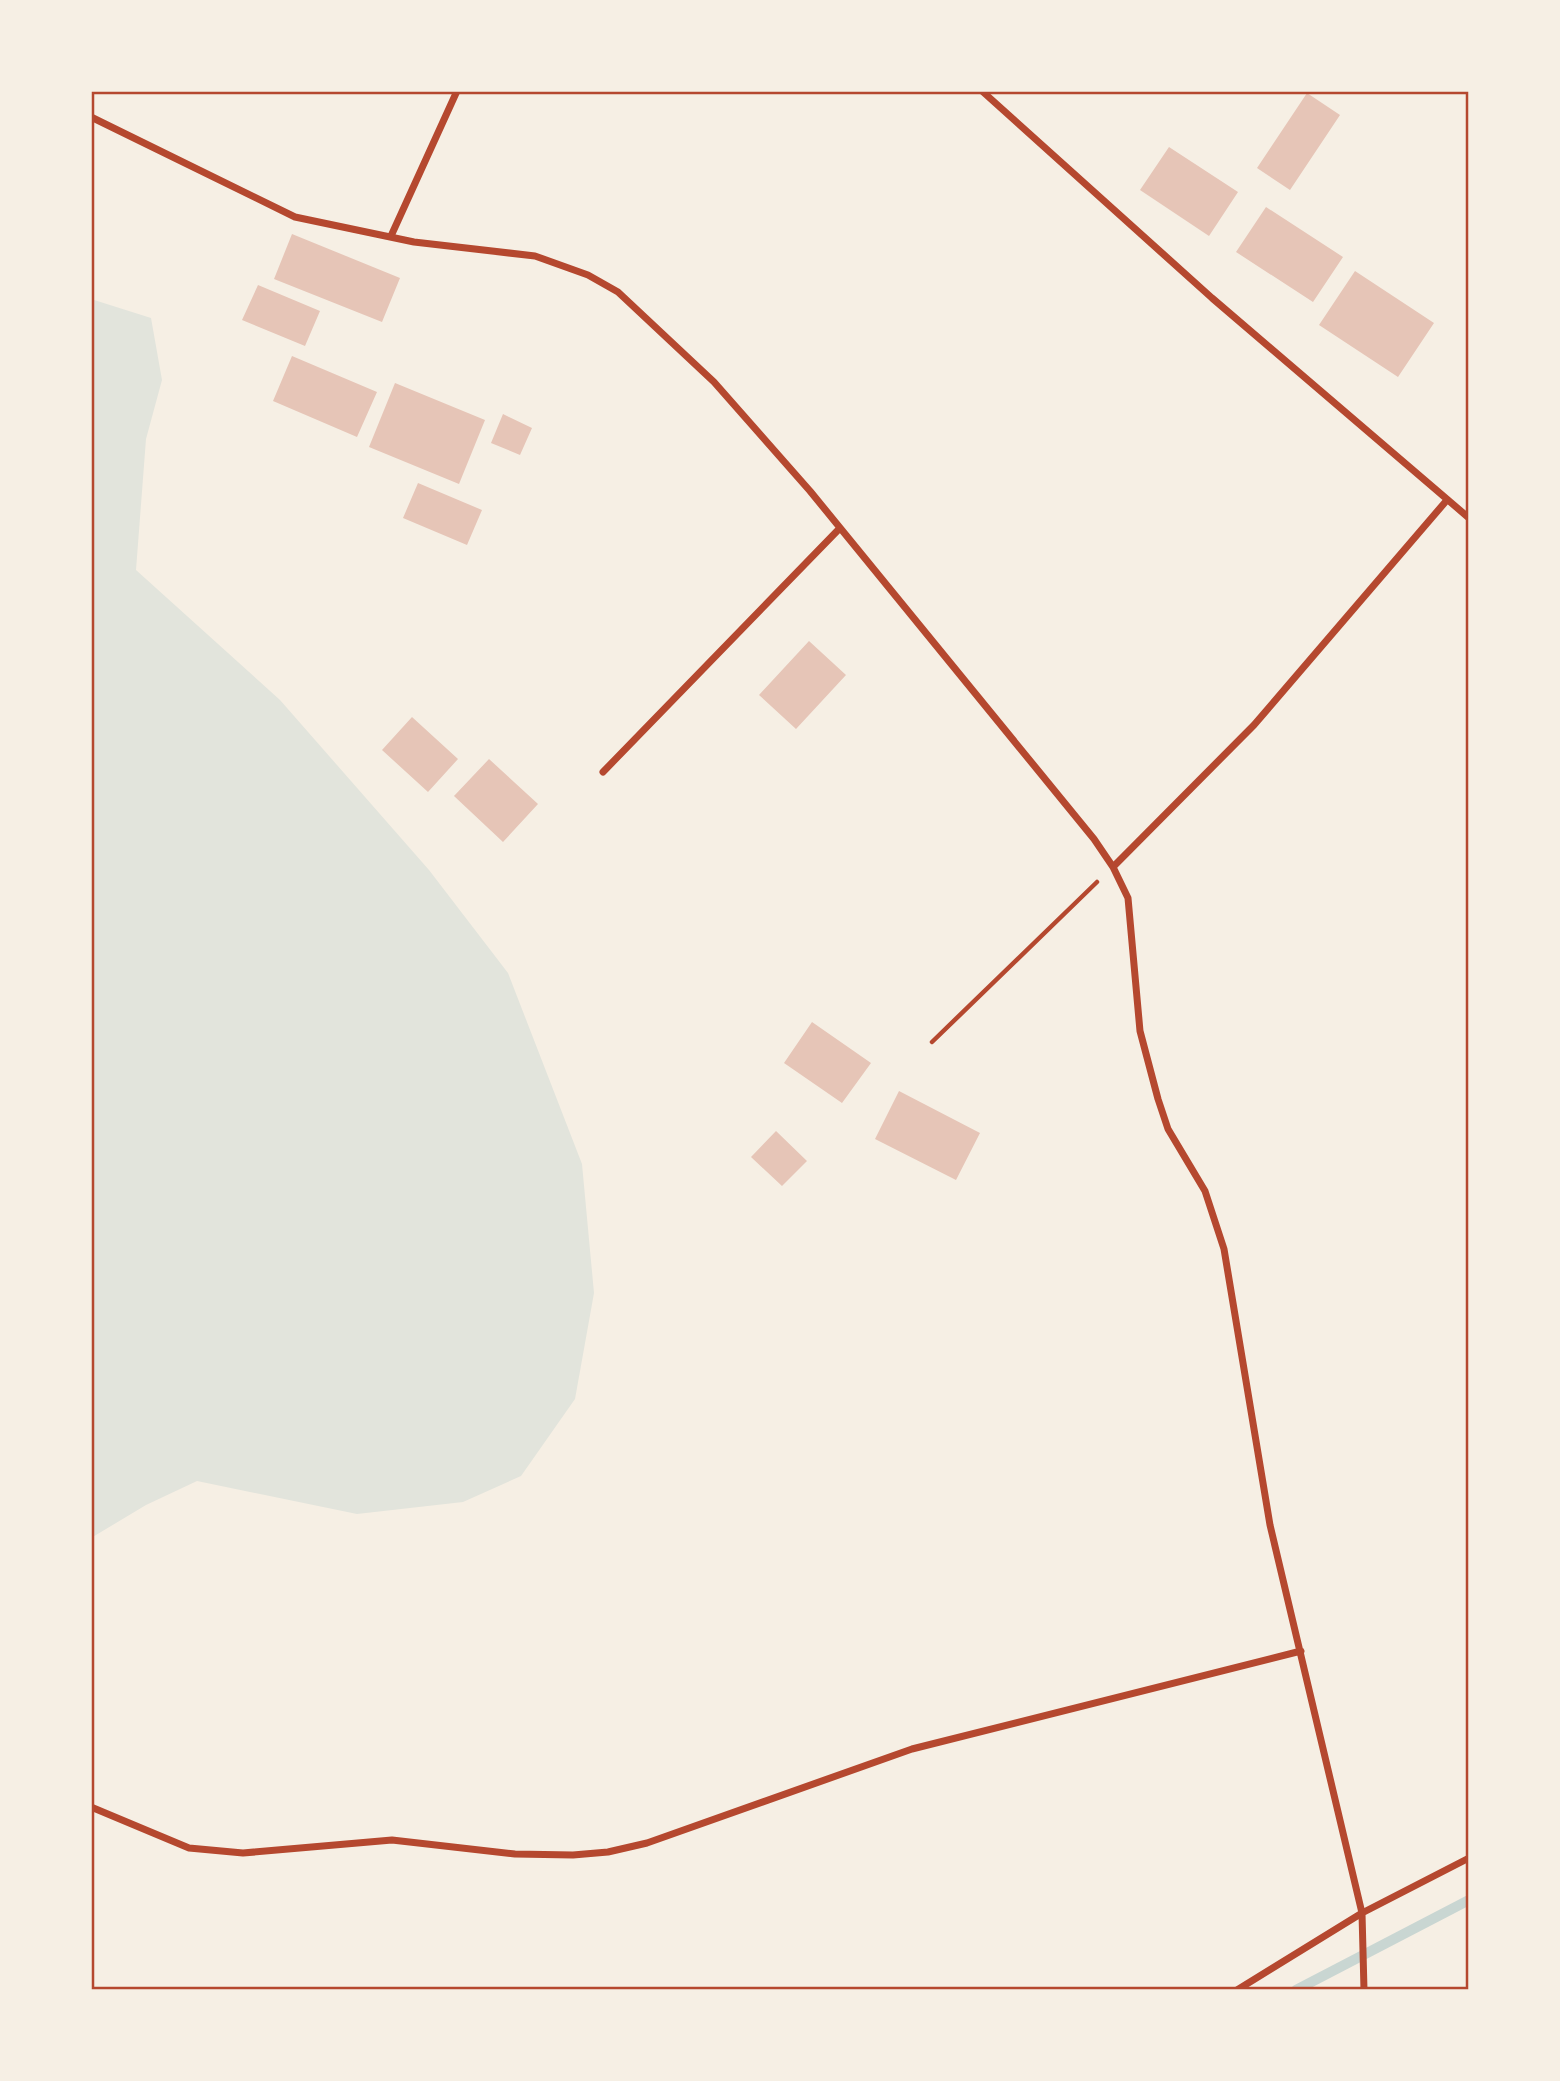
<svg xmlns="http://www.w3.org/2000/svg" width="1560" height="2081" font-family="Poppins,sans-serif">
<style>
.green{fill:#e2e4dc}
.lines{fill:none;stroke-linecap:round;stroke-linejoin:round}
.stream{stroke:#c9d6d2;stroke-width:10}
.building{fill:#e6c5b7}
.path{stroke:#b5482f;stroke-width:4.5}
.minor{stroke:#b5482f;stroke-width:7}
.neatline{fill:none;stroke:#b5482f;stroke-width:2.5}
</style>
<rect width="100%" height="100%" fill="#f6efe4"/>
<path class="green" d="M91 299 151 318 162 380 146 439 136 570 280 700 429 870 508 973 582 1164 594 1293 575 1399 521 1476 463 1502 357 1514 197 1481 146 1505 91 1538Z"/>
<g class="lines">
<path class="stream" d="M1296 1990 1469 1900"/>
</g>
<path class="building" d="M1307 93 1340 115 1290 190 1257 168Z
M1169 147 1238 192 1209 236 1140 190Z
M1266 207 1343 257 1313 302 1236 252Z
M292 234 400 278 382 322 274 279Z
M1355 271 1434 323 1398 377 1319 325Z
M258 285 320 311 305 346 242 320Z
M292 356 377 392 357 437 273 401Z
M395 383 485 420 459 484 369 447Z
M503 414 532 428 520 455 491 443Z
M418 483 482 510 467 545 403 518Z
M809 641 846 675 796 729 759 695Z
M412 717 458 759 428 792 382 750Z
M489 759 538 804 503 842 454 796Z
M812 1022 871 1063 842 1103 784 1063Z
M899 1091 980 1133 956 1180 875 1139Z
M776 1131 807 1161 782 1186 751 1157Z"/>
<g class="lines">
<path class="path" d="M932 1042 1097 882"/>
<path class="minor" d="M982 91 1212 298 1469 518
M91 117 295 217 414 242 535 256 588 275 618 292 714 382 810 491 1094 839 1113 867 1128 898 1140 1031 1158 1099 1168 1129 1205 1191 1224 1249 1270 1525 1362 1913 1364 1990
M391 236 457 91
M603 772 840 528
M1113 867 1254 725 1447 500
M91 1807 189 1848 243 1853 392 1840 515 1854 573 1855 608 1852 647 1843 912 1749 1301 1651
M1237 1990 1362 1913 1469 1858"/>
</g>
<rect width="1560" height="2081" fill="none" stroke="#f6efe4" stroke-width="186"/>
<rect x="93" y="93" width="1374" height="1895" class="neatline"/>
</svg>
